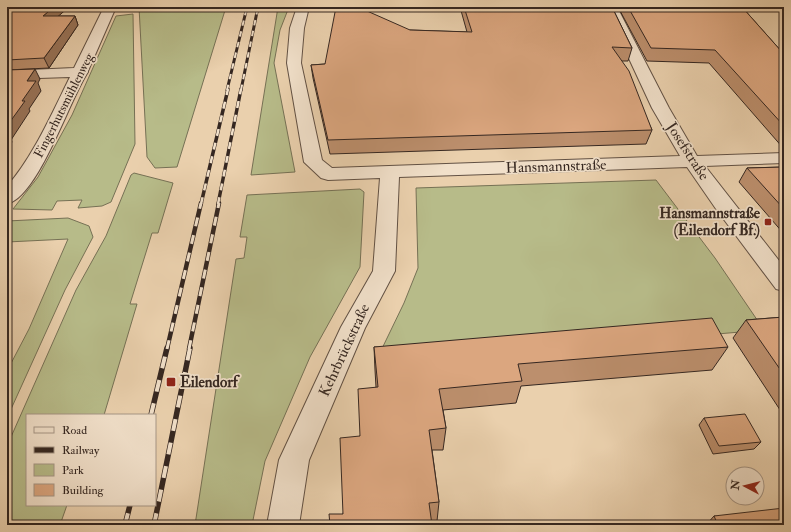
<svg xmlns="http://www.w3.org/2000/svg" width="791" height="532" font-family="'IM FELL Double Pica',serif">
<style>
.green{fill:#b7bb89;stroke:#767155}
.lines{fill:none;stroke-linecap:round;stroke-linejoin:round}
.minor-casing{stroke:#625144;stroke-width:2}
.minor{fill:#f1e0ca;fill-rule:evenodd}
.rail-far3-casing{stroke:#352721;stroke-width:3}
.rail-far2-casing{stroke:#352721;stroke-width:3.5}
.rail-far1-casing{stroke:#352721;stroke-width:4.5}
.rail-casing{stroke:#352721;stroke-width:5.5}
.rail-far3{stroke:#f1e0ca;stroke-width:2;stroke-dasharray:5.5;stroke-linecap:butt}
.rail-far2{stroke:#f1e0ca;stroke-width:2.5;stroke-dasharray:7;stroke-linecap:butt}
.rail-far1{stroke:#f1e0ca;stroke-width:3;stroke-dasharray:9;stroke-linecap:butt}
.rail{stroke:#f1e0ca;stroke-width:4;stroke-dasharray:12;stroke-linecap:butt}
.wall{fill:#bc8f6d;stroke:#352721}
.shaded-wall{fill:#997459;stroke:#352721}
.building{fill:#dba67f;stroke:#352721}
.poi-dot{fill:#8f2418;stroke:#f1e0ca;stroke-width:1.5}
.labels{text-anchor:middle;stroke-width:3.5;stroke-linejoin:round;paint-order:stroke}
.far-street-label{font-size:13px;fill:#352721;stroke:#f1e0ca}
.street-label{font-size:15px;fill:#352721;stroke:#f1e0ca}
.poi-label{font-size:15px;font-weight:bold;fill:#352721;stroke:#f1e0ca;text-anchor:end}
</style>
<rect width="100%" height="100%" fill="#ead0ad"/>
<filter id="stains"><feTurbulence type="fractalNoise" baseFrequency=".005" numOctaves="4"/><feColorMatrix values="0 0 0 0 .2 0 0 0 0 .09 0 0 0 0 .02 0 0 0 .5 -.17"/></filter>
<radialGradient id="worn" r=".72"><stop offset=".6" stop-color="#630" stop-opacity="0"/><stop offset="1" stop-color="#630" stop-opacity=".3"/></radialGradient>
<path class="green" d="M139 7H226L177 167 155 168 147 157Z
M278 7H289L280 30 274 63 295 172 251 175Z
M133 14 135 144 111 202 102 206 78 208 82 200 57 201 52 210 13 209 38 177 72 115 116 16Z
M134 173 173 183 158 233H152L130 304H137L104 415H27V505H67L60 525H7V446L76 290 106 236 131 175Z
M656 180 715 258 764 330 375 363 404 303 418 268 416 188Z
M360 189 364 192 360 267 310 357 265 461 252 525H195L236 259 244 258 247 237H240L247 195Z
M68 218 89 226 93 237 65 290 7 418V371L29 329 68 239 7 242V221Z"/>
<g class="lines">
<defs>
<path id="minor" d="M104 7H116L88 71V72C69 100 39 196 7 204V186C32 159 53 111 70 77L7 79V71L74 68Z
M297 7H309L304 28 301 63 322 160 332 168 680 156 652 108 605 7H617L669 108 697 156 784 153V163L705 166 784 267V291L776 289 716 209 687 167 399 177 395 271 365 328 309 460 299 525H267L279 460 341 327 373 271 380 178 328 180 321 178 304 162 287 63 290 28Z"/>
</defs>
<use href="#minor" class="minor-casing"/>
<use href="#minor" class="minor"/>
<defs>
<path id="rail-far3" d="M227 90 247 7
M241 90 258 7"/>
<path id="rail-far2" d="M201 204 228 89
M218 204 241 89"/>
<path id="rail-far1" d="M167 349 201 203
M189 349 219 203"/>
<path id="rail" d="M151 415 167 348
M125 525 130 505
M154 525 190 348"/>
</defs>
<use href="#rail-far3" class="rail-far3-casing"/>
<use href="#rail-far2" class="rail-far2-casing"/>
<use href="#rail-far1" class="rail-far1-casing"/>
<use href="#rail" class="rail-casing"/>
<use href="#rail-far3" class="rail-far3"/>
<use href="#rail-far2" class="rail-far2"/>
<use href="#rail-far1" class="rail-far1"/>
<use href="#rail" class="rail"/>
</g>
<path class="wall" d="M7 7H69L58 16H75L78 25 49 68 7 70Z
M460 7H612L632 48 628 61H621L652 130 646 144 330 154 313 78 311 65 325 64 410 30 467 32Z
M618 7H742L782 52H784V149L709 63 647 61Z
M784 167V234L739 182 747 168Z
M784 317V416L733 338 746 320Z
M374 347H728L712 370 521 386 516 403 443 410 446 428 443 450H432L439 502 437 521H431L343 514 360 436 376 387 375 370Z
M704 418 761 442 754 449 713 454 699 425Z
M714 516 784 525H706Z"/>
<path class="shaded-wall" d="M54 7H69L48 25 43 16Z
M75 16 78 25 49 68 44 58Z
M35 69 40 79 38 83 41 91 29 109 30 111 11 140 12 142 7 149V126L27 81Z"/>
<path class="building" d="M7 7H54L43 16H75L44 58 7 60Z
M336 7H358L410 30 472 32 464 7H612L632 48 612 47 629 71 652 130 328 140 311 65 325 64Z
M628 7H742L782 52H784V126L715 50 651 48Z
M35 69 27 81H36L22 101H25L7 126V70Z
M784 167V209L747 168Z
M784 317V375L746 320Z
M712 318 728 347 518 364 522 381 439 389 446 428 429 430 439 502 429 503 432 525H330L329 514H343L340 438 360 436 358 389 378 387 374 347Z
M745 414 761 442 719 446 704 418Z
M784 508V525H718L714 516Z"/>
<g class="poi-dot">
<rect x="764" y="218" width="8" height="8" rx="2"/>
<rect x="166" y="377" width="10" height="10" rx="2"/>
</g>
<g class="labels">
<g class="far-street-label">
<text transform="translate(63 105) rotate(-63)" y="5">Fingerhutsmühlenweg</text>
</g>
<g class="street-label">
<text transform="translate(688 151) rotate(57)" y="5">Josefstraße</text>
<text transform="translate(556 166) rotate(-2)" y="5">Hansmannstraße</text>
<text transform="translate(344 350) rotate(-65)" y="5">Kehrbrückstraße</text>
</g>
<g class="poi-label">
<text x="760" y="218">Hansmannstraße<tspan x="760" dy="17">(Eilendorf Bf.)</tspan></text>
<text x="180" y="387" text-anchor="start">Eilendorf</text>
</g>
</g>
<rect width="791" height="532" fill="none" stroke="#ead0ad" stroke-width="24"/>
<rect x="8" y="8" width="775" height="516" fill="none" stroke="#352721" stroke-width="2"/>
<rect x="12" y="12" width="767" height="508" fill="none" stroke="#352721"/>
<rect x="26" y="414" width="130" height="92" fill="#f1e0ca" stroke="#a69686"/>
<rect x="34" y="427" width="20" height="6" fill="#f1e0ca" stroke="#a69686"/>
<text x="62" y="434" font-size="12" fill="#352721">Road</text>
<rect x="34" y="447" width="20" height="6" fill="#352721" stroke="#a69686"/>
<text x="62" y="454" font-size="12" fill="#352721">Railway</text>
<rect x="34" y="464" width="20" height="12" fill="#b7bb89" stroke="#a69686"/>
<text x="62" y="474" font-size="12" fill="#352721">Park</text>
<rect x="34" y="484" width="20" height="12" fill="#dba67f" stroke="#a69686"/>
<text x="62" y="494" font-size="12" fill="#352721">Building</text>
<g transform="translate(745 486) rotate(277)"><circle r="19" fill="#f1e0ca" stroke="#a69686"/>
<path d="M0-3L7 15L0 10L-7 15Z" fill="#8f2418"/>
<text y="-6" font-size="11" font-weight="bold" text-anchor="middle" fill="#352721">N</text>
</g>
<rect width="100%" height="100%" filter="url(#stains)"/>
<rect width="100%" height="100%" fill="url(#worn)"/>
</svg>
